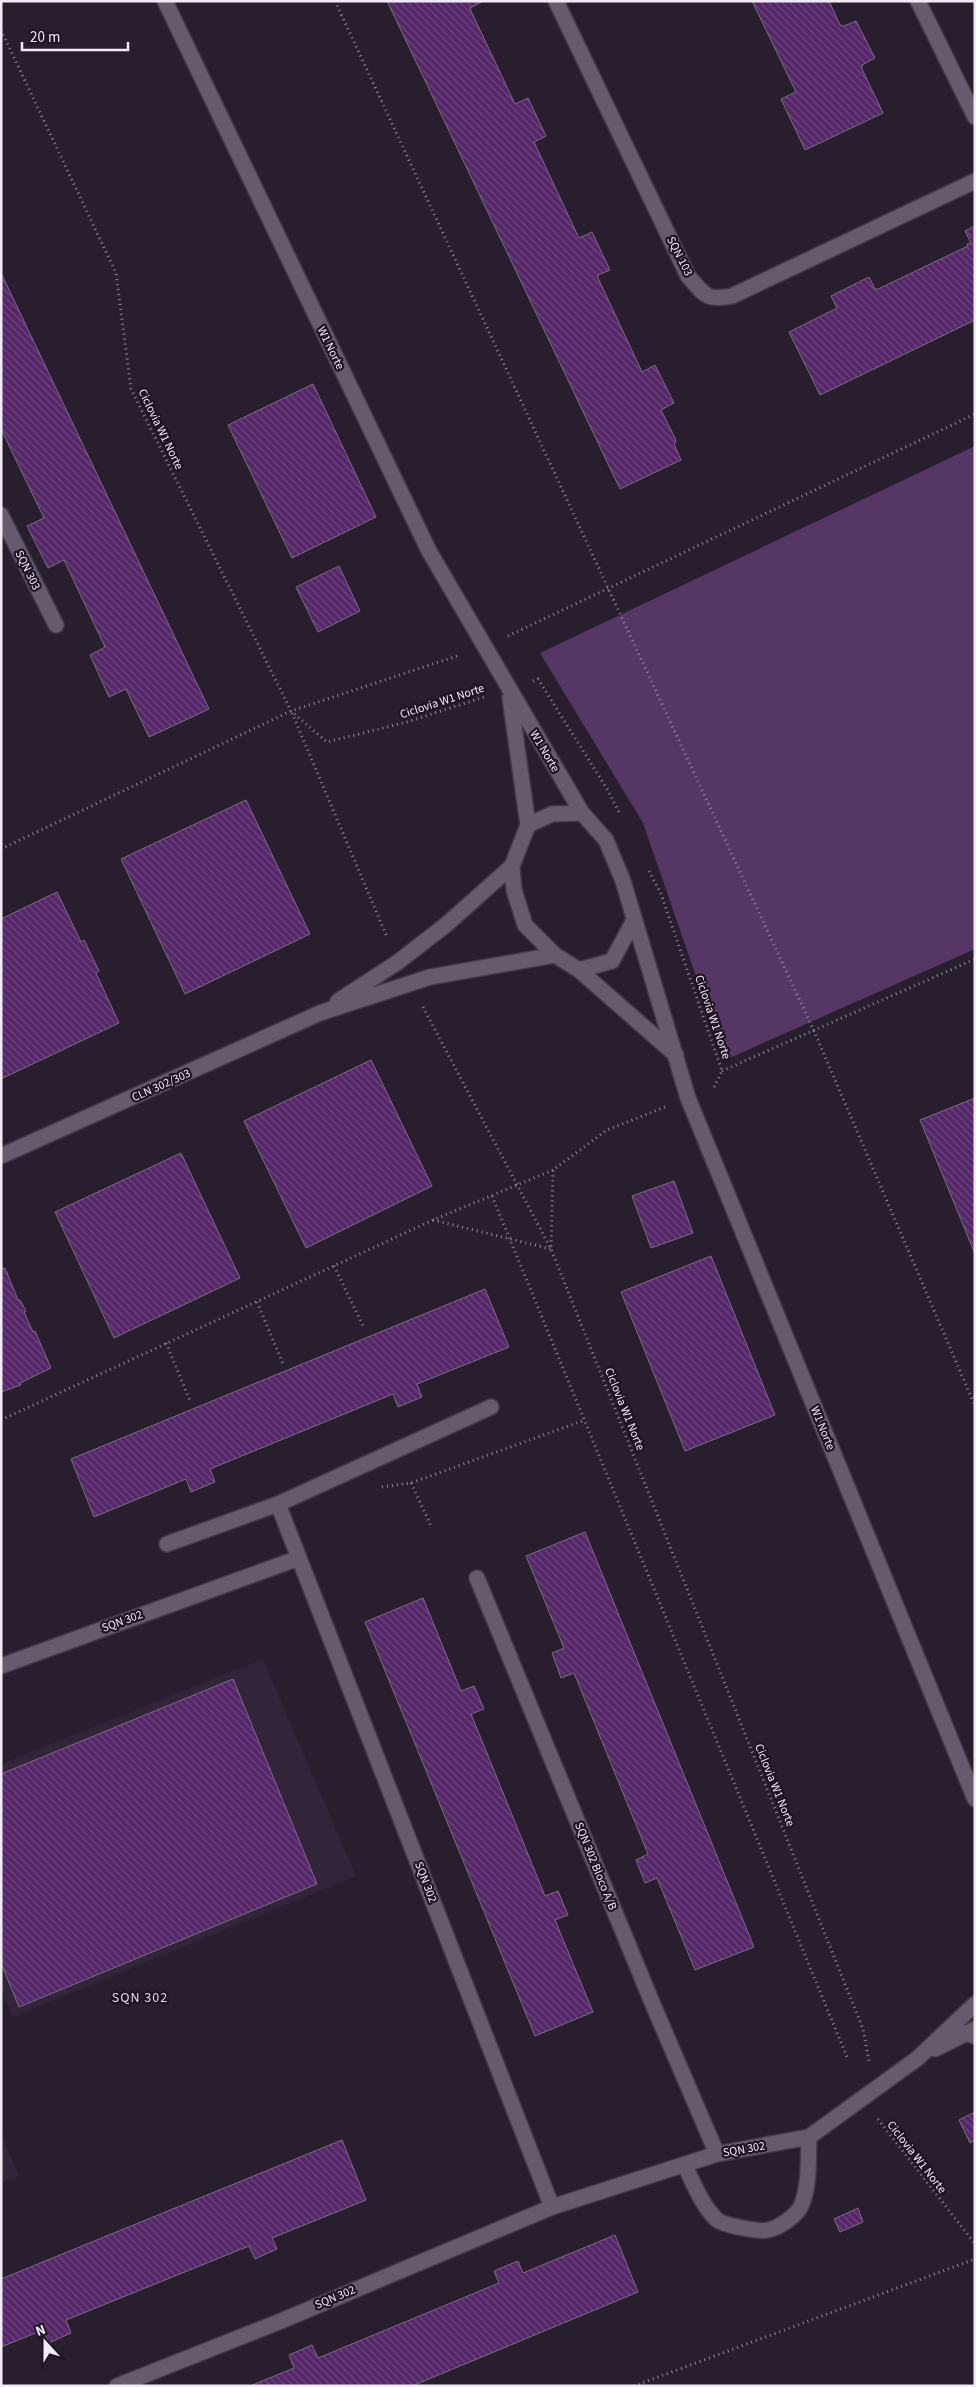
<svg xmlns="http://www.w3.org/2000/svg" width="976" height="2387" font-family="'Source Sans 3',sans-serif">
<style>
.built{fill:#322439}
.grass{fill:#553665}
.building{fill:url(#building-back-hatch);stroke:#796d80}
.lines{fill:none;stroke-linecap:round;stroke-linejoin:round}
.street-casing{stroke:#423947;stroke-width:18}
.secondary-casing{stroke:#423947;stroke-width:18}
.path{stroke:#928997;stroke-width:3;stroke-dasharray:1 4;stroke-linecap:butt}
.street{stroke:#665a6d;stroke-width:15}
.secondary{stroke:#665a6d;stroke-width:15}
.labels{text-anchor:middle;stroke-width:4.5;stroke-linejoin:round;paint-order:stroke}
.street-label{font-size:12px;fill:#f2ebf6;stroke:#1f1424}
.neighbourhood-label{font-size:14px;letter-spacing:1px;fill:#e1d3e8;stroke:#1f1424}
</style>
<defs>
<pattern id="building-back-hatch" width="6" height="6" patternUnits="userSpaceOnUse" patternTransform="scale(1.25)"><rect width="6" height="6" fill="#552769"/><path d="M-1 5l2 2M0 0l6 6M5-1l2 2" fill="none" stroke="#6e467f"/></pattern>
</defs>
<rect width="100%" height="100%" fill="#281e2e"/>
<path class="built" d="M263 1659 356 1876 13 2017 1 1990V1764Z
M1 2133 19 2176 1 2183Z"/>
<path class="grass" d="M975 446V949L725 1060 643 823 540 653Z"/>
<path class="building" d="M387 1H483L470 8 471 11 515 104 528 98 546 136 534 142 577 234 579 238 592 232 610 270 598 275V278L642 372 655 365 674 403 661 410 675 438 676 442 674 444 681 460 620 489Z
M752 1H829L840 25 844 26 856 21 875 58 862 65V69L883 113 805 150 781 99 796 92Z
M975 226V320L820 395 789 332 837 308 831 296 869 277 875 289H878L968 246 967 244 971 243 965 231Z
M1 273 209 709 149 737 126 689 109 697 90 655 105 647 64 560 48 568 27 526 44 518 1 429Z
M313 384 376 517 292 558 228 425Z
M339 566 360 611 318 632 296 587Z
M246 800 310 934 185 994 121 859Z
M57 892 81 942 84 940 99 971 96 973 119 1023 1 1079V919Z
M371 1060 432 1186 306 1248 244 1121Z
M975 1098V1254L920 1120Z
M181 1153 240 1278 114 1338 55 1212Z
M674 1181 693 1233 651 1248 632 1196Z
M711 1256 775 1415 685 1451 621 1292Z
M1 1265 3 1269 5 1268 18 1300H20L26 1311 24 1312 33 1332 35 1331 51 1368 20 1383 21 1385 1 1392Z
M485 1289 509 1347 417 1384 422 1397 398 1407 393 1394 210 1469 215 1482 191 1492 186 1479 94 1517 71 1459Z
M585 1532 754 1947 695 1970 657 1878 645 1883 636 1860 648 1854 574 1673 561 1678 552 1653 564 1648 526 1556Z
M423 1598 461 1691 474 1686 484 1709 471 1714 545 1896 558 1891 568 1915 555 1920 593 2012 535 2036 365 1622Z
M233 1679 317 1884 19 2007 1 1963V1774Z
M975 2112V2140L970 2143 959 2120Z
M342 2140 366 2200 272 2238 277 2249 255 2259 249 2246 66 2320 71 2333 49 2343 43 2330 1 2347V2279Z
M858 2208 863 2222 840 2232 834 2219Z
M615 2235 638 2292 412 2386H250L294 2368 289 2355 312 2345 318 2358 499 2283 494 2271 518 2261 523 2273Z"/>
<g class="lines">
<defs>
<path id="street" d="M556 1 688 276C705 295 706 301 732 296L975 181
M918 1 975 117
M1 515 56 625
M278 1504 299 1558
M167 1544 278 1504 491 1407
M477 1578 654 2007 717 2154
M1 1666 299 1558 552 2207
M935 2049 975 2029
M685 2166C694 2184 701 2204 716 2219 722 2225 758 2232 768 2230 779 2228 796 2216 801 2206 810 2186 808 2158 809 2137
M117 2386 281 2321 552 2207 717 2154 809 2137 918 2058 975 2004"/>
<path id="secondary" d="M165 1 429 551 582 813 606 840 623 881 688 1098 975 1799
M510 698 528 825
M582 813 552 814 528 825 512 866 514 890 525 925 555 955 579 970 676 1055
M579 970 612 961 634 920
M338 1001 398 962 447 924 512 866
M1 1156 320 1013 430 977 555 955
M965 2033 975 2036"/>
</defs>
<use href="#street" class="street-casing"/>
<use href="#secondary" class="secondary-casing"/>
<path class="path" d="M335 1 814 1031 975 1406
M1 30 116 273 131 389 291 711 327 742 407 722 484 697
M508 636 975 414
M533 681 538 679 607 789 620 814
M292 713 387 937
M1 849 291 711 460 655
M649 871 661 894 722 1071 713 1089
M423 1007 551 1249
M722 1071 975 959
M665 1107 607 1130 553 1170 551 1249 863 2029 869 2061
M492 1196 847 2057
M433 1220 551 1249
M334 1266 364 1328
M257 1302 283 1364
M166 1343 191 1403
M1 1420 433 1220 553 1170
M411 1483 432 1528
M382 1487 411 1483 585 1420
M878 2119 975 2244
M634 2386 975 2259"/>
<use href="#street" class="street"/>
<use href="#secondary" class="secondary"/>
</g>
<g class="labels">
<g class="street-label">
<text transform="translate(680 256) rotate(63)" y="4">SQN 103</text>
<text transform="translate(331 348) rotate(64)" y="4">W1 Norte</text>
<text transform="translate(161 429) rotate(64)" y="4">Ciclovia W1 Norte</text>
<text transform="translate(28 570) rotate(64)" y="4">SQN 303</text>
<text transform="translate(442 701) rotate(-18)" y="4">Ciclovia W1 Norte</text>
<text transform="translate(545 751) rotate(59)" y="4">W1 Norte</text>
<text transform="translate(713 1017) rotate(71)" y="4">Ciclovia W1 Norte</text>
<text transform="translate(161 1085) rotate(-24)" y="4">CLN 302/303</text>
<text transform="translate(625 1409) rotate(68)" y="4">Ciclovia W1 Norte</text>
<text transform="translate(823 1428) rotate(68)" y="4">W1 Norte</text>
<text transform="translate(122 1621) rotate(-20)" y="4">SQN 302</text>
<text transform="translate(775 1785) rotate(68)" y="4">Ciclovia W1 Norte</text>
<text transform="translate(596 1866) rotate(68)" y="4">SQN 302 Bloco A/B</text>
<text transform="translate(426 1882) rotate(69)" y="4">SQN 302</text>
<text transform="translate(744 2149) rotate(-10)" y="4">SQN 302</text>
<text transform="translate(917 2157) rotate(52)" y="4">Ciclovia W1 Norte</text>
<text transform="translate(335 2297) rotate(-23)" y="4">SQN 302</text>
</g>
<g class="neighbourhood-label">
<text x="140" y="2002">SQN 302</text>
</g>
</g>
<rect width="976" height="2387" fill="none" stroke="#f2ebf6" stroke-width="5"/>
<g transform="translate(45 2342) rotate(339)" stroke="#1f1424" stroke-width="4" paint-order="stroke">
<path d="M0-4L9 19L0 12L-9 19Z" fill="#f2ebf6"/>
<text y="-8" font-size="14" font-weight="bold" text-anchor="middle" fill="#f2ebf6">N</text>
</g>
<path d="M22 42v8h106v-8" fill="none" stroke="#f2ebf6" stroke-width="2.5"/>
<text x="30" y="42" font-size="15" fill="#f2ebf6" stroke="#1f1424" stroke-width="4" paint-order="stroke">20 m</text>
</svg>
